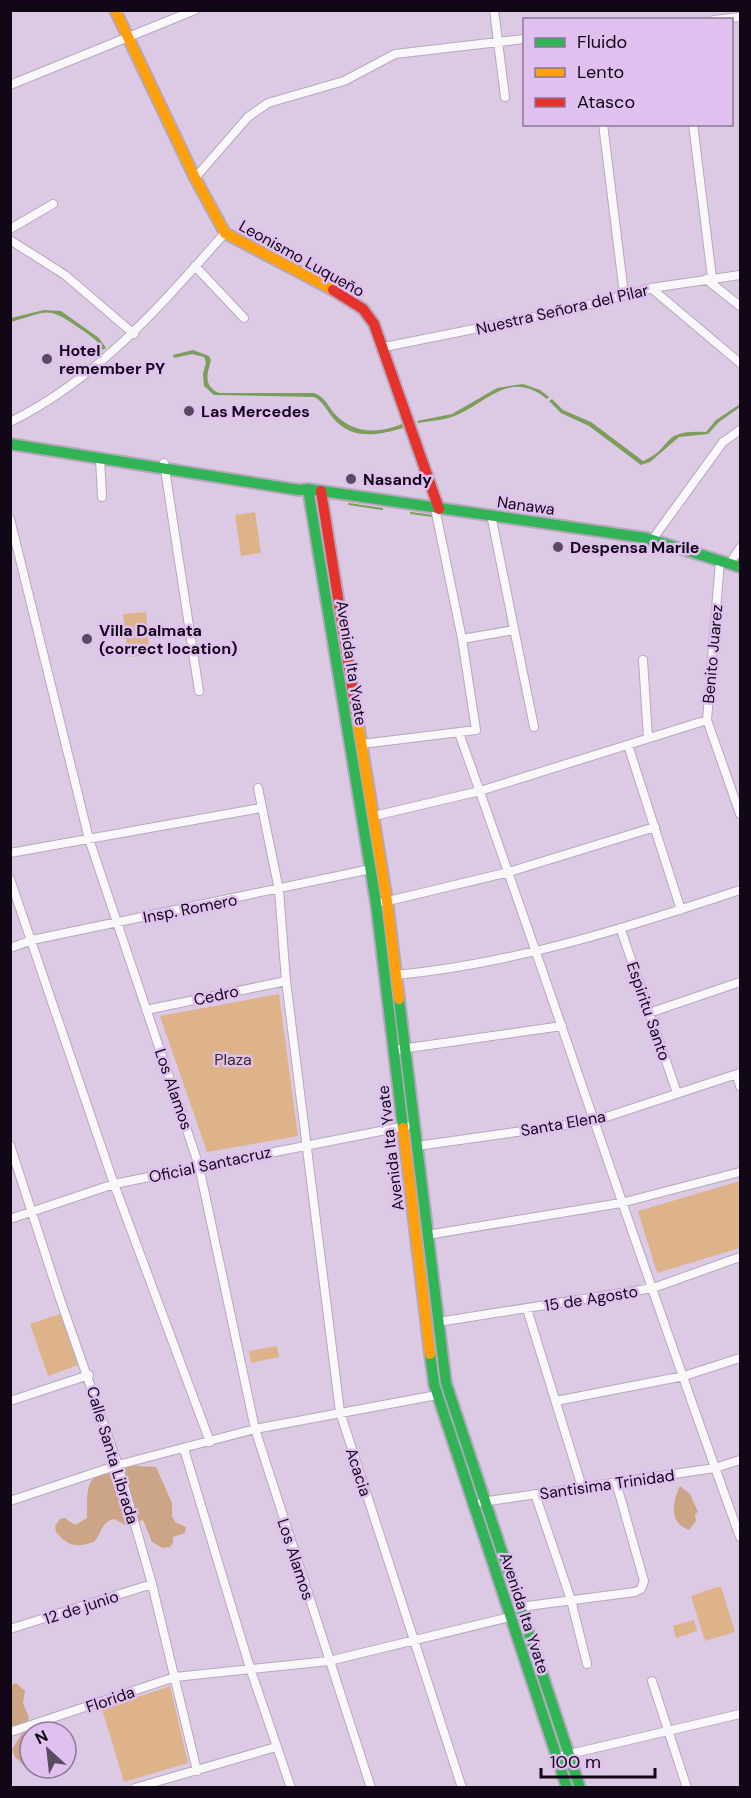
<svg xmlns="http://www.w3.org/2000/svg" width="751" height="1798" font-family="'DM Sans',sans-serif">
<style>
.green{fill:#deb38a}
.forest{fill:#cba585}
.water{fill:#7c9d5c}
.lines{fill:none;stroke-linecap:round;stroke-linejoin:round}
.stream{stroke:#7c9d5c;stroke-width:2}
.street-casing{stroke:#b6a8bc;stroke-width:10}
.fast-casing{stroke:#b6a8bc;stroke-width:14}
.slow-casing{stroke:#b6a8bc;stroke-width:14}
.jam-casing{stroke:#b6a8bc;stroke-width:14}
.street{stroke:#faf7fb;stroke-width:8}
.fast{stroke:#30b455;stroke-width:10}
.slow{stroke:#ff9f0a;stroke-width:10}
.jam{stroke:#e5322d;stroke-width:10}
.poi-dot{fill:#584b5f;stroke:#dfc0ef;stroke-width:2}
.labels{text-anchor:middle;stroke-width:5;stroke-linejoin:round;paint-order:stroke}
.street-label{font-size:16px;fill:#110717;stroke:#dfc0ef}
.poi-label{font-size:16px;font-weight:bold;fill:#110717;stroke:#dfc0ef;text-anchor:start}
.park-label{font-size:16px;fill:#382a19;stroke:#dfc0ef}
</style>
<rect width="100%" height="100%" fill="#dccae4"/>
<path class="green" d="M255 512 261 553 241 556 235 515Z
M317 517H320L358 752H356Z
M146 612 150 655 128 657 123 614Z
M279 994 298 1136 207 1152 160 1016Z
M409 1133H411L437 1359H435Z
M740 1181V1248L657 1273 638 1211Z
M60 1314 78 1365 48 1376 30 1324Z
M277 1346 279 1357 251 1363 249 1351Z
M721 1586 735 1632 705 1641 691 1596Z
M694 1620 697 1631 676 1638 673 1626Z
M170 1686 188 1763 124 1782 102 1709Z"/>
<path class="forest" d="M118 1465 156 1467 172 1503V1516L175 1522 186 1527 185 1533 173 1537V1543L170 1547 163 1548 152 1542 143 1520 125 1525 114 1519C101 1522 102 1533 94 1542 76 1548 68 1546 56 1532L55 1526 60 1519 65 1518 75 1525 87 1518C87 1486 85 1476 118 1465Z
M680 1486 690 1494 698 1512 695 1514 696 1521 689 1530C669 1523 672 1502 680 1486Z
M16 1683 25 1691 23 1703 29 1718 26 1723 10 1729V1686Z
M40 1723V1732H30V1768H40L41 1772 35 1776 15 1757 12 1749 28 1724Z"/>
<path class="water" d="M44 310 61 311 99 338 106 348 103 350C97 339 89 335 79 328 46 305 48 312 11 322V318Z
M193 350 209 356 211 360C207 375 203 385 219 393H313C323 395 327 404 333 412 352 434 377 434 402 424L403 428C379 435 352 441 333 418 327 411 323 401 314 397L214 395 204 386 203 374 206 362 204 357 192 354 174 358 173 355Z
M523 384 540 390 549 397 547 399C511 370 490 400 459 414 447 420 431 421 418 423L417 421 452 414 497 388Z
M552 399 563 410 591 422 643 461C674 448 659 429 706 432L716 420 740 404V407L719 422 708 434 679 437 650 462 641 465 589 426 561 413 549 401Z"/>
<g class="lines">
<path class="stream" d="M349 504 382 509
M411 513 433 516
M651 549 666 552"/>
<defs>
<path id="street" d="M494 10 505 97
M714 20 740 17
M10 85 195 10
M603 124 624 294
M693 124 712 278
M195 178 248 117 268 103 344 81 395 54 524 39
M10 229 53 204
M10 240 65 275 134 334
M195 266 244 318
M706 279 740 306
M651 288 740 363
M384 347 565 311 651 288 740 275
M10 422C99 378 161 305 225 233
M100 458 102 497
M164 463 199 691
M491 515 534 727
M10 519 89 839 199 1166 255 1429 371 1788
M652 540 723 442 740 430
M720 561 707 720 740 814
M730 563 740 548
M462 639 514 630
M643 660 648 738
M459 733C555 1001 643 1270 740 1537
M362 744 476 730 462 639 435 508
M628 745 681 910
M258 788 279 890 286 981 340 1412 462 1788
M374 816 480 791 707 720
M10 853 261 808
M10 879 114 1184 210 1442
M384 902 509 872 655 827
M621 930 677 1093
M10 948 32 940 371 869
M396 975C517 963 626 928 740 890
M146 1010 286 981
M649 1013 740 982
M394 1050 562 1026
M737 1075 740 1086
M10 1145 59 1296 118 1465 152 1584 197 1771
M417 1146 594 1121 740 1073
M10 1219 114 1184 406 1126
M427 1235 621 1203 740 1172
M527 1309 582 1487
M438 1322 653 1288 740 1257
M10 1401 89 1375
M556 1401 684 1376 740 1358
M184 1449 250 1668 291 1788
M535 1494 571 1600 587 1664
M10 1501 118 1465 255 1429 437 1395
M482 1502 715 1468 740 1460
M520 1607 635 1592 641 1589 644 1581 616 1482
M10 1629 152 1584
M652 1681 687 1788
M10 1732 175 1677 329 1661 510 1617
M557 1757 740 1714
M135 1788 276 1747"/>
<path id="fast" d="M10 444 299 490 308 489 646 538 740 567
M308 489 376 903 403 1128
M399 999 446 1383 580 1788
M430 1354 434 1384 567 1788"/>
<path id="slow" d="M115 10 195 178 225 233 333 290
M356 711 387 901 399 999
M403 1128 430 1354"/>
<path id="jam" d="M333 290 363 309 374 324 439 509
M321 491 356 711"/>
</defs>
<use href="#street" class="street-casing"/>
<use href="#fast" class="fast-casing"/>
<use href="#slow" class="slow-casing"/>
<use href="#jam" class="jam-casing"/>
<use href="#street" class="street"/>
<use href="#fast" class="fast"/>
<use href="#slow" class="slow"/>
<use href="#jam" class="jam"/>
</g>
<g class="poi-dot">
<circle cx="47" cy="359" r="6"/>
<circle cx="189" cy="411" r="6"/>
<circle cx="351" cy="479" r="6"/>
<circle cx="558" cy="547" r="6"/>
<circle cx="87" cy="639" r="6"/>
</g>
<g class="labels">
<g class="street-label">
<text transform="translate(302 258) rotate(29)" y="6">Leonismo Luqueño</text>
<text transform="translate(562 309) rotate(-13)" y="6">Nuestra Señora del Pilar</text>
<text transform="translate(526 505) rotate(8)" y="6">Nanawa</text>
<text transform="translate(712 654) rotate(-85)" y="6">Benito Juarez</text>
<text transform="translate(352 663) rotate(81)" y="6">Avenida Ita Yvate</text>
<text transform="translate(190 908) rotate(-11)" y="6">Insp. Romero</text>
<text transform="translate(216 995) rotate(-12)" y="6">Cedro</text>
<text transform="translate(649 1011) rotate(71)" y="6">Espiritu Santo</text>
<text transform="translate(174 1089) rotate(71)" y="6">Los Alamos</text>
<text transform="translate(563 1123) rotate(-10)" y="6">Santa Elena</text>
<text transform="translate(390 1148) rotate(-97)" y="6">Avenida Ita Yvate</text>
<text transform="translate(210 1164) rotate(-12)" y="6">Oficial Santacruz</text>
<text transform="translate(591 1298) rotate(-9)" y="6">15 de Agosto</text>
<text transform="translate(113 1455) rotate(73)" y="6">Calle Santa Librada</text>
<text transform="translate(359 1472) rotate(72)" y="6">Acacia</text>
<text transform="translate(607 1484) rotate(-8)" y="6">Santisima Trinidad</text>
<text transform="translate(296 1559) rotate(72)" y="6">Los Alamos</text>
<text transform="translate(81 1607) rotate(-18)" y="6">12 de junio</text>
<text transform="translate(525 1613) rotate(72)" y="6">Avenida Ita Yvate</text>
<text transform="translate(110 1699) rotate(-19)" y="6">Florida</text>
</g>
<g class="poi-label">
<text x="59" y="356">Hotel<tspan x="59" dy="18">remember PY</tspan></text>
<text x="201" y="417">Las Mercedes</text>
<text x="363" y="485">Nasandy</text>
<text x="570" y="553">Despensa Marile</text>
<text x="99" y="636">Villa Dalmata<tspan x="99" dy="18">(correct location)</tspan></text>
</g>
<g class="park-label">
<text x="233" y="1065">Plaza</text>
</g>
</g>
<rect width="751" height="1798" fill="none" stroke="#110717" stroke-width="24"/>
<rect x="523" y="18" width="210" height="108" fill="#dfc0ef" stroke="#8d7699" stroke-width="1.5"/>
<rect x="535" y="38" width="30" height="9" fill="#30b455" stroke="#8d7699" stroke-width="1.5"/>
<text x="577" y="48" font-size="18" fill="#110717">Fluido</text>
<rect x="535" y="68" width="30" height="9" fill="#ff9f0a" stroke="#8d7699" stroke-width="1.5"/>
<text x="577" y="78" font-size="18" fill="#110717">Lento</text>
<rect x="535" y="98" width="30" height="9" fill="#e5322d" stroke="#8d7699" stroke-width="1.5"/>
<text x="577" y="108" font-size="18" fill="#110717">Atasco</text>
<g transform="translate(48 1750) rotate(333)"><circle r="28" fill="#dfc0ef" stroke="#8d7699" stroke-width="1.5"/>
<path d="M0-4.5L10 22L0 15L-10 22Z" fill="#584b5f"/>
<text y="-9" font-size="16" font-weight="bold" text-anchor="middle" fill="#110717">N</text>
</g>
<path d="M541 1768v9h114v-9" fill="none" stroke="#110717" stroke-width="3"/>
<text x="550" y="1768" font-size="18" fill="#110717" stroke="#dfc0ef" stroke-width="4.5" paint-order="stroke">100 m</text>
</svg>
